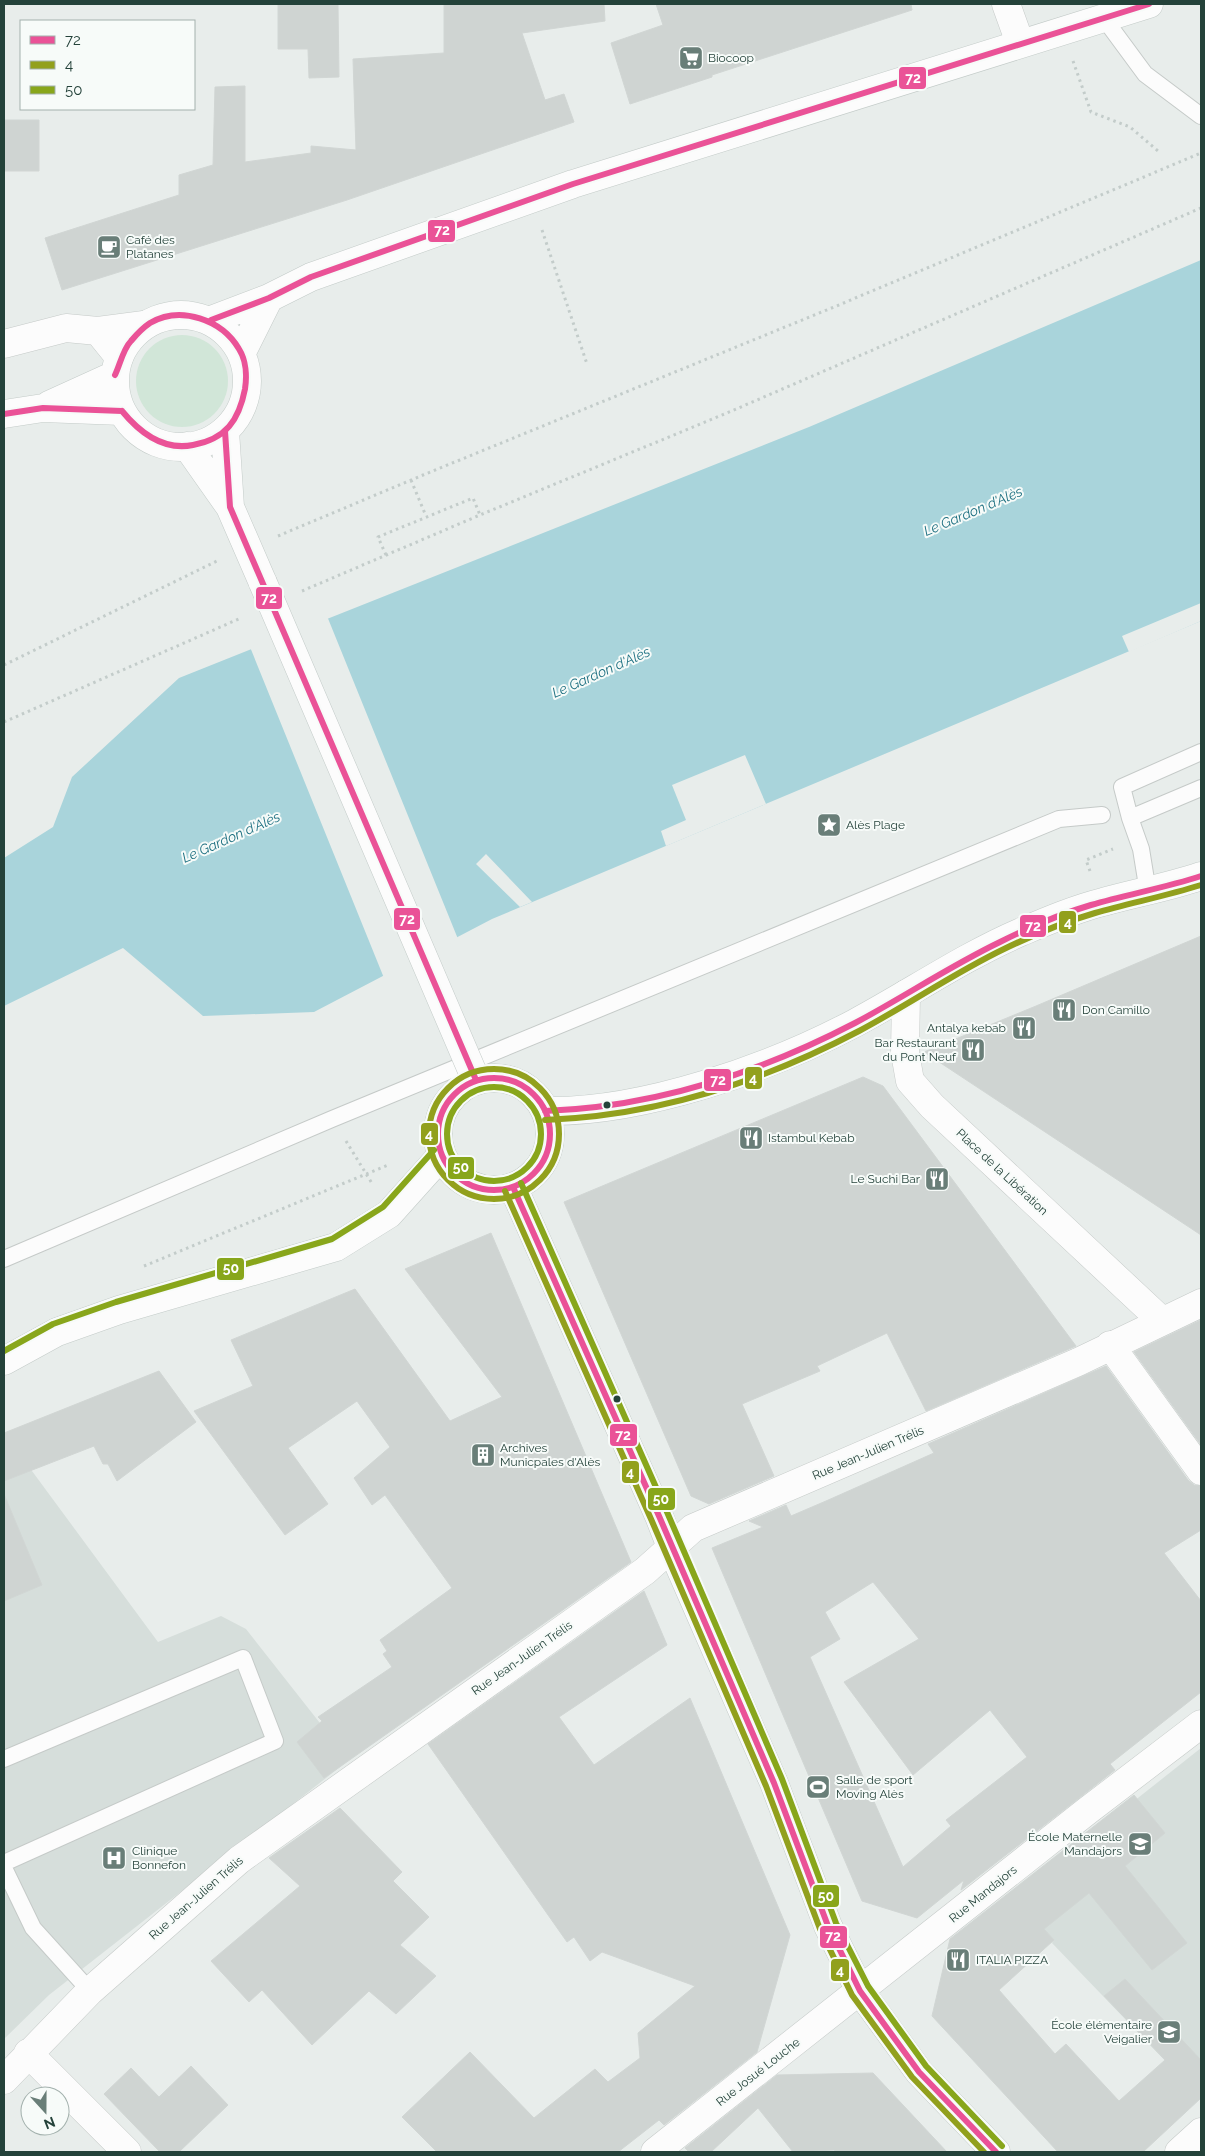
<svg xmlns="http://www.w3.org/2000/svg" width="1205" height="2156" font-family="Raleway,sans-serif">
<style>
.built{fill:#d6dedb}
.green{fill:#d1e6d8}
.water{fill:#a9d4db}
.pier{fill:#e8edeb}
.building{fill:#cfd4d2;stroke:#d1d6d4;fill-rule:evenodd}
.lines{fill:none;stroke-linecap:round;stroke-linejoin:round}
.lane-casing{stroke:#c5cac8;stroke-width:18}
.street-casing{stroke:#c5cac8;stroke-width:29}
.secondary-casing{stroke:#c3cbc8;stroke-width:29}
.path{stroke:#c3ccca;stroke-width:3;stroke-dasharray:2.5 4;stroke-linecap:butt}
.lane{stroke:#fcfcfc;stroke-width:16}
.street{stroke:#fcfcfc;stroke-width:28}
.secondary{stroke:#fcfcfc;stroke-width:28}
.secondary-bridge-casing{stroke:#c3cbc8;stroke-width:29;stroke-linecap:butt}
.secondary-bridge{stroke:#fcfcfc;stroke-width:28}
.bus-1-casing{stroke:#f7fbf9;stroke-width:10}
.bus-2-casing{stroke:#f7fbf9;stroke-width:10}
.bus-3-casing{stroke:#f7fbf9;stroke-width:10}
.bus-1{stroke:#ea5297;stroke-width:6}
.bus-2{stroke:#92a01d;stroke-width:6}
.bus-3{stroke:#88a61b;stroke-width:6}
.bus-dot{fill:#24423a;stroke:#f7fbf9;stroke-width:2}
.labels{text-anchor:middle;stroke-width:4;stroke-linejoin:round;paint-order:stroke}
.poi-label{font-size:12px;fill:#24423a;stroke:#f7fbf9;text-anchor:start}
.street-label{font-size:12px;fill:#24423a;stroke:#f7fbf9}
.water-label{font-size:14px;font-style:italic;fill:#1c6f80;stroke:#f7fbf9}
.line-badge{stroke:#f7fbf9;stroke-width:2}
.badge-label{font-size:14px;text-anchor:middle;font-weight:bold;fill:#fff}
</style>
<rect width="100%" height="100%" fill="#e8edeb"/>
<path class="built" d="M10 1434 18 1452 158 1642 221 1616 246 1629 349 1760 49 1995 4 2039V1436Z
M1201 1748V2098L1052 1943 1054 1940 1013 1897Z"/>
<path class="green" d="M136 381a46 46 0 1 1 92 0a46 46 0 1 1-92 0Z"/>
<path class="water" d="M1201 260V621L492 919 314 1012 203 1016 123 948 4 1006V858L53 827 72 777 179 678 809 427Z"/>
<path class="pier" d="M1201 603V621L1129 652 1122 636Z
M327 616 458 939 384 978 250 647Z
M745 755 766 804 666 846 661 831 686 820 672 785Z
M486 854 532 902 520 907 476 864Z"/>
<path class="building" d="M444 4H604L605 21 522 33 545 100 564 94 574 122 347 200 62 290 45 238 179 195V175L213 165 215 87 245 86V162L311 153V146L356 150 353 59 444 53Z
M656 4H911L912 10 712 75V77L630 104 611 43 663 25Z
M278 5H338L339 77 309 78 308 49H278Z
M4 120H39V171H4Z
M1201 936V1235L924 1052 1036 1006Z
M863 1077 883 1086 1076 1346 926 1411 887 1333 817 1366 820 1371 742 1404 774 1476 709 1504 691 1496 564 1202Z
M491 1233 631 1562 324 1778 297 1742 322 1721 318 1717 392 1667 383 1654 387 1651 380 1640 452 1588 385 1495 372 1505 354 1478 390 1447 357 1401 288 1448 328 1504 285 1535 194 1411 253 1386 231 1340 355 1289 450 1421 502 1397 405 1269Z
M1201 1320V1445L1134 1352Z
M1106 1366 1188 1480 1194 1485 1201 1486V1530L1164 1553 1201 1601V1692L1110 1764 1115 1770 961 1890 964 1880 917 1918 862 1901 712 1548 763 1527 749 1521 786 1505 791 1516 826 1501 934 1453 928 1444ZM873 1582 919 1639 844 1682 913 1775 990 1710 1027 1757 946 1820 951 1826 903 1867 810 1657 840 1639 825 1612Z
M159 1371 196 1422 117 1481 108 1464H103L94 1446 4 1481V1433Z
M4 1494 42 1585 4 1601Z
M644 1591 667 1645 559 1717 594 1765 690 1698 790 1935 757 2052 664 2125 659 2120 618 2152H437L402 2117 470 2052 534 2118 595 2069 608 2082 640 2058 638 2033 695 1986 602 1952 590 1961 574 1937 567 1942 428 1744Z
M1134 1795 1165 1833 1125 1866 1187 1943 1152 1970 1089 1893 1044 1929 1054 1940 999 1990 1055 2054 1066 2044 1119 2101 1165 2060 1104 1996 1125 1979 1201 2060V2098L1143 2152H1058L932 2016 950 1939Z
M340 1808 402 1872 393 1881 429 1917 400 1945 436 1976 396 2014 369 1991 312 2045 262 1990 249 2002 211 1961 300 1886 269 1858Z
M191 2066 228 2105 179 2152H160L104 2094 131 2068 159 2097Z
M873 2073 947 2152H836L834 2150 793 2152 758 2108 711 2152H689L685 2148 777 2075Z"/>
<g class="lines">
<defs>
<path id="lane" d="M1103 17 1145 74 1201 116
M1130 818 1201 788
M1148 892 1141 849 1130 818 1122 787 1201 752
M4 1259 332 1119 1059 819 1102 815
M4 1759 243 1658 275 1741 4 1863
M4 1868 33 1928 90 1991"/>
<path id="street" d="M1006 4 1020 43
M98 331 119 357
M4 344 66 328 98 331 144 325
M906 994 905 1053 910 1081 932 1106 1161 1320
M1110 1345 1201 1471
M28 2053 127 2152
M4 2080 90 1991 239 1860 645 1571 693 1528 1078 1362 1201 1303
M655 2152 1087 1811 1201 1724
M1179 2152 1201 2132"/>
<path id="secondary" d="M115 381a66 66 0 1 1 132 0a66 66 0 1 1-132 0Z
M211 320 269 298 311 277 573 184 1149 4
M242 352 269 298
M49 405 115 375
M4 414 43 408 122 411
M225 431 230 507
M187 446 230 507 263 583
M438 1134a56 56 0 1 1 112 0a56 56 0 1 1-112 0Z
M545 1111C642 1113 770 1068 855 1023 911 993 963 957 1021 932 1047 921 1075 909 1103 902 1135 893 1169 887 1201 876
M513 1187 659 1516 671 1547 774 1783 828 1926 860 1991 919 2072 996 2152
M4 1361 57 1332 119 1310 336 1247 389 1214 441 1156"/>
</defs>
<use href="#lane" class="lane-casing"/>
<use href="#street" class="street-casing"/>
<use href="#secondary" class="secondary-casing"/>
<path class="path" d="M1073 61 1091 112 1130 127 1158 151
M542 230 587 364
M411 480 426 516
M278 536 423 475 834 307 1201 153
M386 555 378 537 473 498 480 515
M302 591 480 515 727 413 1201 208
M4 665 219 560
M4 722 241 618
M1090 871 1086 860 1113 849
M346 1141 373 1185
M144 1266 388 1165"/>
<use href="#lane" class="lane"/>
<use href="#street" class="street"/>
<use href="#secondary" class="secondary"/>
<defs>
<path id="secondary-bridge" d="M263 583 476 1080"/>
</defs>
<use href="#secondary-bridge" class="secondary-bridge-casing"/>
<use href="#secondary-bridge" class="secondary-bridge"/>
<defs>
<path id="bus-1" d="M211 320 269 298 311 277 573 184 1149 4
M115 375C120 365 123 349 131 341 136 335 144 327 150 323 181 305 222 320 239 349 246 360 247 376 245 389 239 420 226 439 193 445 163 451 140 433 122 411
M4 414 43 408 122 411
M225 431 230 507 476 1080
M438 1134a56 56 0 1 1 112 0a56 56 0 1 1-112 0Z
M545 1111C654 1107 759 1073 855 1023 904 997 950 966 1000 942 1030 927 1060 914 1091 905 1128 894 1165 888 1201 876
M513 1187 659 1516 774 1783 828 1926 860 1991 919 2072 996 2152"/>
<path id="bus-2" d="M429 1134a65 65 0 1 1 130 0a65 65 0 1 1-130 0Z
M545 1120C655 1116 762 1082 859 1031 908 1005 954 973 1004 949 1033 935 1064 922 1095 913 1130 903 1166 896 1201 885
M505 1191 651 1519 766 1786 820 1929 852 1995 912 2077 984 2152"/>
<path id="bus-3" d="M447 1134a47 47 0 1 1 94 0a47 47 0 1 1-94 0Z
M521 1183 667 1512 782 1779 836 1923 868 1986 926 2066 1002 2146
M4 1351 53 1324 116 1302 332 1239 383 1207 434 1150"/>
</defs>
<use href="#bus-1" class="bus-1-casing"/>
<use href="#bus-2" class="bus-2-casing"/>
<use href="#bus-3" class="bus-3-casing"/>
<use href="#bus-1" class="bus-1"/>
<use href="#bus-2" class="bus-2"/>
<use href="#bus-3" class="bus-3"/>
</g>
<defs>
<symbol id="supermarket-square" viewBox="-11 -11 22 22"><rect x="-9" y="-9" width="18" height="18" rx="4" fill="#697e78" stroke="#f7fbf9"/><path d="M-6-5.5h2.5l.6 2H6L4.5 2H-2.5L-4.4-4H-6ZM-1.5 3.2a1.3 1.3 0 1 0 .1 0ZM3 3.2a1.3 1.3 0 1 0 .1 0Z" fill="#fff"/></symbol>
<symbol id="cafe-square" viewBox="-11 -11 22 22"><rect x="-9" y="-9" width="18" height="18" rx="4" fill="#697e78" stroke="#f7fbf9"/><path d="M-5.5-4.5H6V0H3Q3 3.5 0 3.5H-2.5Q-5.5 3.5-5.5 0ZM3-3.2v2h1.7v-2ZM-6 4.5H4V6H-6Z" fill="#fff"/></symbol>
<symbol id="sight-square" viewBox="-11 -11 22 22"><rect x="-9" y="-9" width="18" height="18" rx="4" fill="#697e78" stroke="#f7fbf9"/><path d="M0-6L1.8-2.2L6-1.7L2.9 1.2L3.7 5.4L0 3.3L-3.7 5.4L-2.9 1.2L-6-1.7L-1.8-2.2Z" fill="#fff"/></symbol>
<symbol id="restaurant-square" viewBox="-11 -11 22 22"><rect x="-9" y="-9" width="18" height="18" rx="4" fill="#697e78" stroke="#f7fbf9"/><path d="M-5-6h1v4h1v-4h1v4h1v-4h1v5L-1.5 .5V6h-2V.5L-5-1ZM5-6V6H3V1.5H1.5Q1.5-4 5-6Z" fill="#fff"/></symbol>
<symbol id="building-square" viewBox="-11 -11 22 22"><rect x="-9" y="-9" width="18" height="18" rx="4" fill="#697e78" stroke="#f7fbf9"/><path d="M-4-6H4V6H1V3H-1V6H-4ZM-2.5-4.3h1.7v1.8h-1.7ZM.8-4.3h1.7v1.8H.8ZM-2.5-1h1.7V.8h-1.7ZM.8-1h1.7V.8H.8Z" fill="#fff"/></symbol>
<symbol id="stadium-square" viewBox="-11 -11 22 22"><rect x="-9" y="-9" width="18" height="18" rx="4" fill="#697e78" stroke="#f7fbf9"/><path d="M0-5a6.5 5 0 1 0 0 10a6.5 5 0 1 0 0-10ZM-3.5-1.8h7v3.6h-7Z" fill="#fff"/></symbol>
<symbol id="school-square" viewBox="-11 -11 22 22"><rect x="-9" y="-9" width="18" height="18" rx="4" fill="#697e78" stroke="#f7fbf9"/><path d="M0-5L7-2L0 1L-7-2ZM-4 1L0 2.5L4 1V4Q0 6-4 4Z" fill="#fff"/></symbol>
<symbol id="hospital-square" viewBox="-11 -11 22 22"><rect x="-9" y="-9" width="18" height="18" rx="4" fill="#697e78" stroke="#f7fbf9"/><path d="M-5-5h3v3.5h4V-5h3V5h-3V1.5h-4V5h-3Z" fill="#fff"/></symbol>
</defs>
<g fill-rule="evenodd">
<use href="#supermarket-square" x="677" y="44" width="28" height="28"/>
<use href="#cafe-square" x="95" y="233" width="28" height="28"/>
<use href="#sight-square" x="815" y="811" width="28" height="28"/>
<use href="#restaurant-square" x="1050" y="996" width="28" height="28"/>
<use href="#restaurant-square" x="1010" y="1014" width="28" height="28"/>
<use href="#restaurant-square" x="959" y="1036" width="28" height="28"/>
<use href="#restaurant-square" x="737" y="1124" width="28" height="28"/>
<use href="#restaurant-square" x="923" y="1165" width="28" height="28"/>
<use href="#building-square" x="469" y="1441" width="28" height="28"/>
<use href="#stadium-square" x="804" y="1773" width="28" height="28"/>
<use href="#school-square" x="1126" y="1830" width="28" height="28"/>
<use href="#hospital-square" x="100" y="1844" width="28" height="28"/>
<use href="#restaurant-square" x="944" y="1946" width="28" height="28"/>
<use href="#school-square" x="1155" y="2018" width="28" height="28"/>
</g>
<g class="bus-dot">
<circle cx="607" cy="1105" r="4.5"/>
<circle cx="617" cy="1399" r="4.5"/>
</g>
<g class="labels">
<g class="poi-label">
<text x="708" y="62">Biocoop</text>
<text x="126" y="244">Café des<tspan x="126" dy="14">Platanes</tspan></text>
<text x="846" y="829">Alès Plage</text>
<text x="1082" y="1014">Don Camillo</text>
<text x="1006" y="1032" text-anchor="end">Antalya kebab</text>
<text x="956" y="1047" text-anchor="end">Bar Restaurant<tspan x="956" dy="14">du Pont Neuf</tspan></text>
<text x="768" y="1142">Istambul Kebab</text>
<text x="920" y="1183" text-anchor="end">Le Suchi Bar</text>
<text x="500" y="1452">Archives<tspan x="500" dy="14">Municpales d'Alès</tspan></text>
<text x="836" y="1784">Salle de sport<tspan x="836" dy="14">Moving Alès</tspan></text>
<text x="1122" y="1841" text-anchor="end">École Maternelle<tspan x="1122" dy="14">Mandajors</tspan></text>
<text x="132" y="1855">Clinique<tspan x="132" dy="14">Bonnefon</tspan></text>
<text x="976" y="1964">ITALIA PIZZA</text>
<text x="1152" y="2029" text-anchor="end">École élémentaire<tspan x="1152" dy="14">Veigalier</tspan></text>
</g>
<g class="street-label">
<text transform="translate(1002 1172) rotate(43)" y="4">Place de la Libération</text>
<text transform="translate(868 1453) rotate(-23)" y="4">Rue Jean-Julien Trélis</text>
<text transform="translate(522 1658) rotate(-35)" y="4">Rue Jean-Julien Trélis</text>
<text transform="translate(983 1894) rotate(-39)" y="4">Rue Mandajors</text>
<text transform="translate(196 1898) rotate(-41)" y="4">Rue Jean-Julien Trélis</text>
<text transform="translate(758 2072) rotate(-38)" y="4">Rue Josué Louche</text>
</g>
<g class="water-label">
<text transform="translate(973 511) rotate(-23)" y="5">Le Gardon d'Alès</text>
<text transform="translate(601 672) rotate(-24)" y="5">Le Gardon d'Alès</text>
<text transform="translate(231 837) rotate(-24)" y="5">Le Gardon d'Alès</text>
</g>
</g>
<g class="line-badge">
<rect x="898" y="66" width="29" height="24" rx="5" fill="#ea5297"/>
<rect x="427" y="219" width="29" height="24" rx="5" fill="#ea5297"/>
<rect x="255" y="586" width="28" height="24" rx="5" fill="#ea5297"/>
<rect x="393" y="907" width="28" height="24" rx="5" fill="#ea5297"/>
<rect x="1058" y="910" width="19" height="24" rx="5" fill="#92a01d"/>
<rect x="1019" y="914" width="28" height="24" rx="5" fill="#ea5297"/>
<rect x="744" y="1066" width="19" height="24" rx="5" fill="#92a01d"/>
<rect x="703" y="1068" width="29" height="24" rx="5" fill="#ea5297"/>
<rect x="420" y="1122" width="19" height="24" rx="5" fill="#92a01d"/>
<rect x="447" y="1156" width="28" height="24" rx="5" fill="#88a61b"/>
<rect x="216" y="1257" width="29" height="24" rx="5" fill="#88a61b"/>
<rect x="609" y="1423" width="29" height="24" rx="5" fill="#ea5297"/>
<rect x="621" y="1460" width="19" height="24" rx="5" fill="#92a01d"/>
<rect x="647" y="1487" width="29" height="24" rx="5" fill="#88a61b"/>
<rect x="812" y="1884" width="28" height="24" rx="5" fill="#88a61b"/>
<rect x="819" y="1925" width="29" height="24" rx="5" fill="#ea5297"/>
<rect x="830" y="1958" width="20" height="24" rx="5" fill="#92a01d"/>
</g>
<g class="badge-label">
<text x="913" y="83">72</text>
<text x="442" y="235">72</text>
<text x="269" y="603">72</text>
<text x="407" y="924">72</text>
<text x="1068" y="927">4</text>
<text x="1033" y="931">72</text>
<text x="753" y="1083">4</text>
<text x="718" y="1085">72</text>
<text x="429" y="1139">4</text>
<text x="461" y="1172">50</text>
<text x="231" y="1273">50</text>
<text x="623" y="1440">72</text>
<text x="630" y="1477">4</text>
<text x="661" y="1504">50</text>
<text x="826" y="1901">50</text>
<text x="833" y="1941">72</text>
<text x="840" y="1975">4</text>
</g>
<rect width="1205" height="2156" fill="none" stroke="#24423a" stroke-width="10"/>
<rect x="20" y="20" width="175" height="90" fill="#f7fbf9" stroke="#a3b1ad"/>
<rect x="30" y="36" width="25" height="8" fill="#ea5297" stroke="#a3b1ad"/>
<text x="65" y="45" font-size="15" fill="#24423a">72</text>
<rect x="30" y="61" width="25" height="8" fill="#92a01d" stroke="#a3b1ad"/>
<text x="65" y="70" font-size="15" fill="#24423a">4</text>
<rect x="30" y="86" width="25" height="8" fill="#88a61b" stroke="#a3b1ad"/>
<text x="65" y="95" font-size="15" fill="#24423a">50</text>
<g transform="translate(45 2111) rotate(159)"><circle r="24" fill="#f7fbf9" stroke="#a3b1ad"/>
<path d="M0-4L9 19L0 12L-9 19Z" fill="#697e78"/>
<text y="-8" font-size="14" font-weight="bold" text-anchor="middle" fill="#24423a">N</text>
</g>
</svg>
